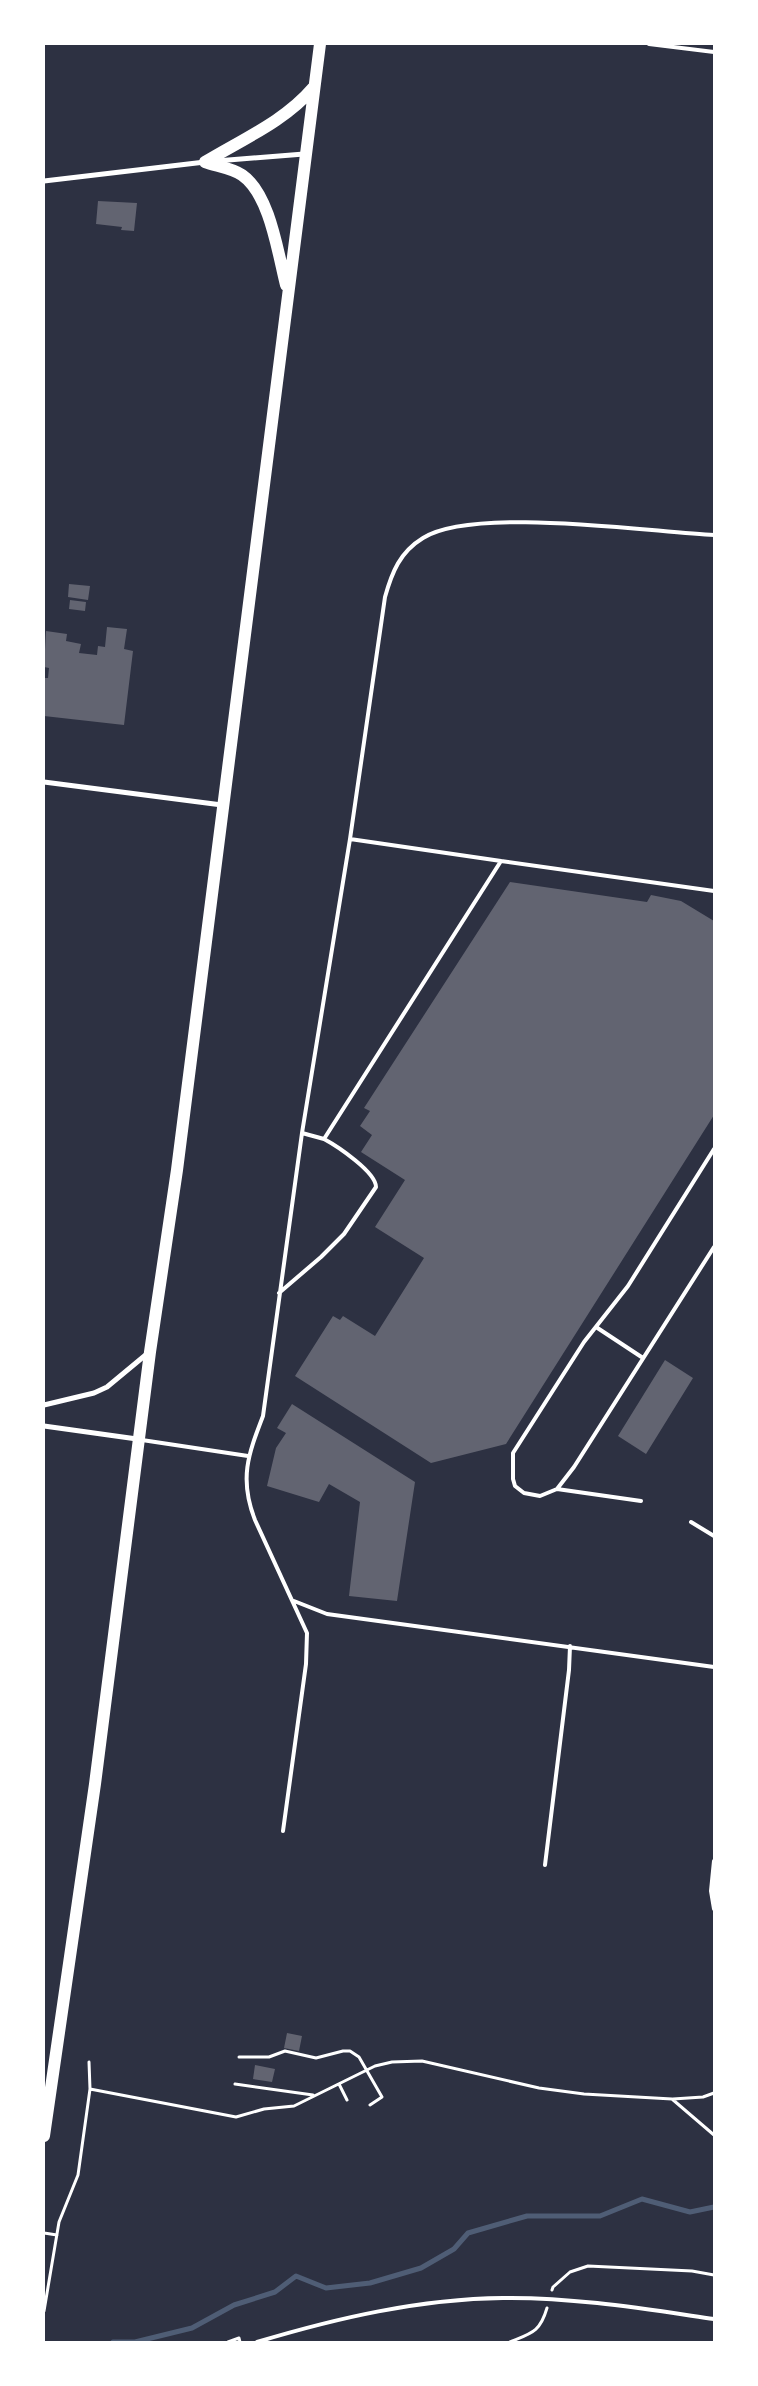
<svg xmlns="http://www.w3.org/2000/svg" width="758" height="2386" font-family="'Exo 2',sans-serif">
<style>
.lines{fill:none;stroke-linecap:round;stroke-linejoin:round}
.stream{stroke:#4f5d75;stroke-width:5}
.building{fill:#626471}
.path{stroke:#fff;stroke-width:3}
.service{stroke:#fff;stroke-width:4}
.minor{stroke:#fff;stroke-width:5}
.primary{stroke:#fff;stroke-width:12}
</style>
<rect width="100%" height="100%" fill="#2d3142"/>
<g class="lines">
<path class="stream" d="M113 2342H135L192 2328 234 2305 275 2292 296 2276 326 2288 370 2283 421 2268 454 2249 468 2233 527 2216H600L642 2199 690 2212 714 2207"/>
</g>
<path class="building" d="M98 201 137 203 134 231 121 230 122 227 96 224Z
M69 584 90 586 88 600 68 597Z
M70 600 86 602 85 611 69 609Z
M107 627 127 629 124 649 133 651 124 725 44 716V678H48L49 668 44 667 46 631 67 634 66 641 81 644 79 653 97 655 98 646 105 647Z
M510 882 647 902 651 895 681 901 714 921V1115L506 1444 431 1463 295 1376 333 1316 340 1320 343 1316 375 1336 424 1258 375 1227 405 1180 361 1152 372 1135 360 1126 370 1111 364 1108Z
M665 1360 693 1378 646 1454 618 1436Z
M292 1404 415 1482 397 1601 349 1596 360 1502 329 1484 319 1502 267 1486 276 1448 286 1433 277 1428Z
M287 2033 302 2036 299 2051 284 2048Z
M255 2065 275 2069 272 2082 253 2079Z"/>
<g class="lines">
<path class="path" d="M239 2057H269L285 2051 316 2058 343 2051H350L359 2057 382 2097 370 2105
M235 2084 313 2095
M339 2084 347 2100
M90 2089 236 2117 264 2109 294 2106 375 2066 392 2062 422 2061 539 2088 584 2094 672 2099 714 2135
M673 2099 703 2097 714 2093
M44 2233 57 2235
M552 2290 553 2287 570 2272 588 2266 692 2271 714 2275
M44 2311 59 2222 78 2175 90 2089 89 2062
M228 2342 239 2338 240 2342
M510 2342C532 2333 540 2332 547 2308"/>
<path class="service" d="M649 44 714 52
M350 839 385 597C392 572 400 552 423 538 474 506 649 532 714 535
M302 1133 350 839 501 861
M279 1293 321 1257 344 1234 376 1187C376 1172 337 1146 324 1139
M596 1327 643 1358
M142 1440 248 1456
M557 1489 574 1467 714 1247
M641 1501 557 1489 540 1496 524 1493 515 1486 513 1479V1453L584 1342 628 1286 714 1149
M691 1522 714 1536
M294 1601 327 1614 714 1667
M283 1831 306 1664 307 1633 255 1520C239 1479 248 1455 263 1416L302 1133 324 1139 501 861 714 891
M714 1861 711 1891 714 1909
M545 1865 569 1670 570 1646
M257 2342C337 2318 419 2299 503 2298 573 2297 645 2309 714 2319"/>
<path class="minor" d="M216 161 304 154
M44 181 205 162
M44 782 222 805
M44 1405 94 1393 107 1387 148 1353
M44 1426 137 1439"/>
<path class="primary" d="M205 162C216 166 232 168 242 175 270 194 278 254 286 285
M205 162C243 139 285 121 313 88
M44 2136 95 1784 150 1352 177 1170 320 44"/>
</g>
<rect width="758" height="2386" fill="none" stroke="#ffffff" stroke-width="90"/>
</svg>
